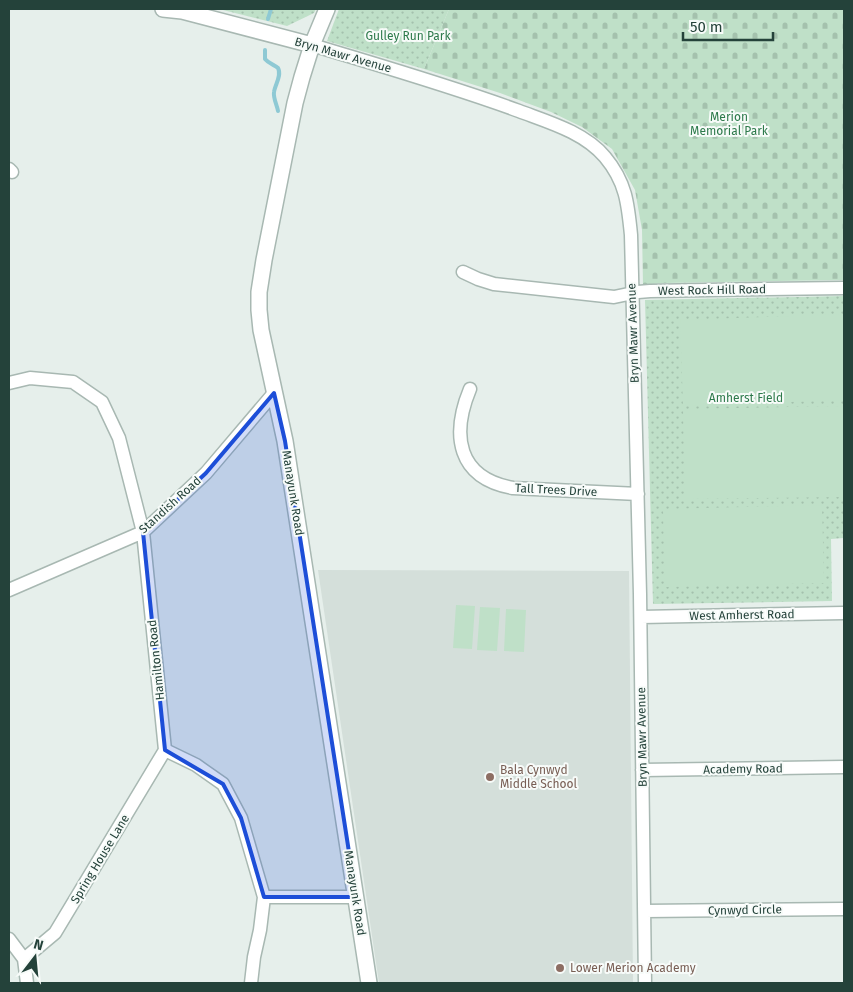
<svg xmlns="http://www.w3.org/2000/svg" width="853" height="992" font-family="'Fira Sans',sans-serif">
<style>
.built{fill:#d4dfda}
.cemetery{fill:url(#cemetery-stones)}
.park{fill:url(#park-dots)}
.garden{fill:#bfe0c8}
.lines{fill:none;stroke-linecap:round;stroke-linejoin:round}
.stream{stroke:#8ec9d4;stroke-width:4}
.minor-casing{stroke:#a8b8b2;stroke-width:15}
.tertiary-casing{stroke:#a8b8b2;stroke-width:18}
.minor{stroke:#fff;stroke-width:12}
.tertiary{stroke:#fff;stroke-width:15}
.marked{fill:#1d4ed8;fill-opacity:0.2;stroke:#1d4ed8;stroke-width:4;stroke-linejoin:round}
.education-dot{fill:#8d6e63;stroke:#f7fbf9;stroke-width:2}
.labels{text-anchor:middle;stroke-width:4;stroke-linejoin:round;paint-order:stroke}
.park-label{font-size:12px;fill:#2d7a4b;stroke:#f7fbf9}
.street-label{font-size:12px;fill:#24423a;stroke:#f7fbf9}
.education-label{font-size:12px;fill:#785e54;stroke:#f7fbf9;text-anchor:start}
</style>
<defs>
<pattern id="cemetery-stones" width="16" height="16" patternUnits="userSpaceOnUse" patternTransform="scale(1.25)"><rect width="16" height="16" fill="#bfe0c8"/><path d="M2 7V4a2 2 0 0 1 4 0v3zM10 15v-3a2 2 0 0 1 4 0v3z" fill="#a4c1ad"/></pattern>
<pattern id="park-dots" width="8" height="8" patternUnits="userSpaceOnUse" patternTransform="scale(1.25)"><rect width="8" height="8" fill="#bfe0c8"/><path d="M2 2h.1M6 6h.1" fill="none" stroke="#a4c1ad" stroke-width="1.8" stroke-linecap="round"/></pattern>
</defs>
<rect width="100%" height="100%" fill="#e6efeb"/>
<path class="built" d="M318 570 629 571 633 983H379Z"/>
<path class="cemetery" d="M449 9H844V280L665 283 643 285 642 230 635 190 612 149 582 127 551 112 500 93 424 69Z"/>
<path class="park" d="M219 9H316L314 13 287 26Z
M339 9H449L424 69 327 41Z
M844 296V538L831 539 832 601 653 604 645 300Z"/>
<path class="garden" d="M844 314V400L683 406 680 320Z
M844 406V497L685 499 683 409Z
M822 505 824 583 665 587 663 509Z
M456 605 475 606 472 649 453 648Z
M480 607 500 608 497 651 477 650Z
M506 609 526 610 524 652 504 651Z"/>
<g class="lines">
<path class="stream" d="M268 19 271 9
M265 50V59C269 64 275 65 278 68 282 75 275 85 274 92 273 98 277 105 278 111"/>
<defs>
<path id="minor" d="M312 45C381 66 451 86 519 111 548 122 584 132 605 157 626 182 628 204 631 235L640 594 645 983
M9 169 12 172
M463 272 478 279 494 284 614 297 638 292 650 291 766 289 844 288
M9 383 30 378 73 382 102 402 119 438 143 532 165 750 196 765 223 784 241 818 264 897 260 930 254 957 251 983
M470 389C451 435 457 478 513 488L638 494
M9 590 143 532 206 473 274 393
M641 617 844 613
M642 770 844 767
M264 897H356
M645 911 844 909
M9 939 24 959 27 983
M24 959 55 933 165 750"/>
<path id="tertiary" d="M163 9 182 11 312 45
M327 9 312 45 302 77 295 103 264 260 259 292V310L261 330 285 441 369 983"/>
</defs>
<use href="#minor" class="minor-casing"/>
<use href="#tertiary" class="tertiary-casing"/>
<use href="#minor" class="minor"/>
<use href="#tertiary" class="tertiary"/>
</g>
<path class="marked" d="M274 393 285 441 356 897H264L241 818 223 784 165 750 143 532 206 473Z"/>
<g class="education-dot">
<circle cx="490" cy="777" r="5"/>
<circle cx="560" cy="968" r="5"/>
</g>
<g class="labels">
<g class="park-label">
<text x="408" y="40">Gulley Run Park</text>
<text x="729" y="121">Merion<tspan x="729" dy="14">Memorial Park</tspan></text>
<text x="746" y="402">Amherst Field</text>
</g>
<g class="street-label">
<text transform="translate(343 55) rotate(16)" y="4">Bryn Mawr Avenue</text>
<text transform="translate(712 290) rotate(-1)" y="4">West Rock Hill Road</text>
<text transform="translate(633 333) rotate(-92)" y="4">Bryn Mawr Avenue</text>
<text transform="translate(556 490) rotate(3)" y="4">Tall Trees Drive</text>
<text transform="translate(293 493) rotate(81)" y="4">Manayunk Road</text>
<text transform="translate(170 505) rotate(-42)" y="4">Standish Road</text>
<text transform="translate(742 615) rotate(-1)" y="4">West Amherst Road</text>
<text transform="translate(156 660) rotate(-96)" y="4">Hamilton Road</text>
<text transform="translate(642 737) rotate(-91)" y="4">Bryn Mawr Avenue</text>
<text transform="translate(743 769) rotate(-1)" y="4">Academy Road</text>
<text transform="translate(100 859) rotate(-59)" y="4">Spring House Lane</text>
<text transform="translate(355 893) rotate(81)" y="4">Manayunk Road</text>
<text transform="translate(745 910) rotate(-1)" y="4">Cynwyd Circle</text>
</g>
<g class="education-label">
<text x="500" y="774">Bala Cynwyd<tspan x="500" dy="14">Middle School</tspan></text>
<text x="570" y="972">Lower Merion Academy</text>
</g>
</g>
<rect width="853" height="992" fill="none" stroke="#24423a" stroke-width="20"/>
<g transform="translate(35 957) rotate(16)" stroke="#f7fbf9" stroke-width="4" paint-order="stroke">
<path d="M0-4L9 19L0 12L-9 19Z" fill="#24423a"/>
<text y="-8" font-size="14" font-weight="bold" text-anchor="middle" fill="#24423a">N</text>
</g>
<path d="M683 32v8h90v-8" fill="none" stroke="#24423a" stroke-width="2.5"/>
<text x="690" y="32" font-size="15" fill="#24423a" stroke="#f7fbf9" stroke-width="4" paint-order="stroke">50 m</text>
</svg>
